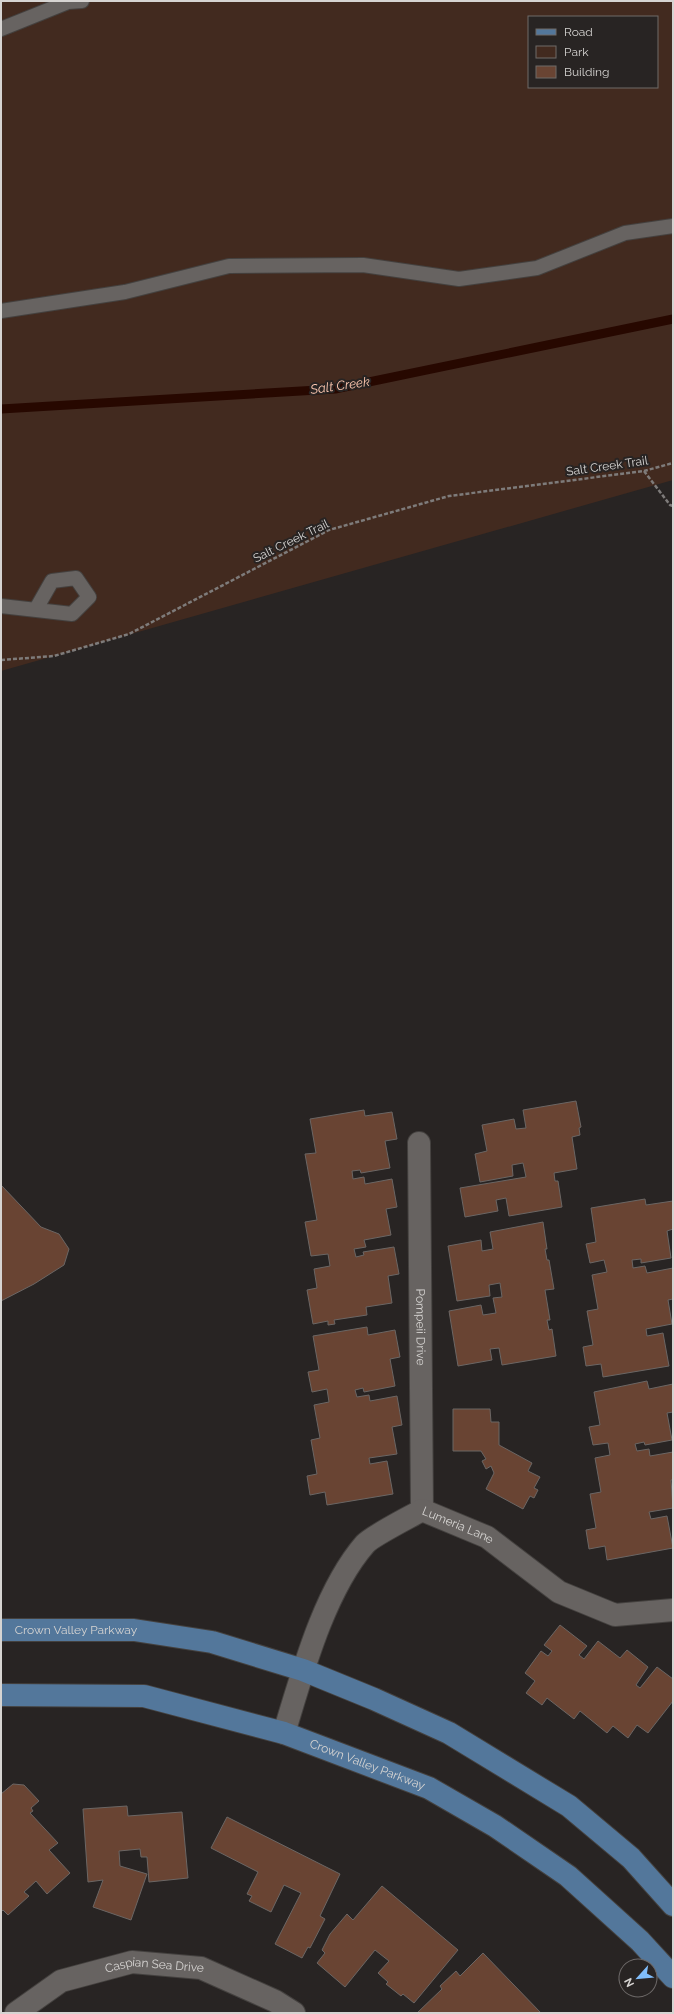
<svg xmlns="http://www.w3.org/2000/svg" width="674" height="2014" font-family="Raleway,sans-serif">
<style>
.green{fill:#422a1f;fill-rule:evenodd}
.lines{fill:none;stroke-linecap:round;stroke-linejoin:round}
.stream{stroke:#270800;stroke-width:9}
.building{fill:#694433;stroke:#6b6664}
.lane-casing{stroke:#44413f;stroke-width:16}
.street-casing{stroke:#44413f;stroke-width:24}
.primary-casing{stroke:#44413f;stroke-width:24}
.path{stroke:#7e7b7a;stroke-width:2.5;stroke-dasharray:4 2;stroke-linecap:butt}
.lane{stroke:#676361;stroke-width:14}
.street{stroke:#676361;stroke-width:22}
.primary{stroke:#53779b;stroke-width:22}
.labels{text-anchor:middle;stroke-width:4;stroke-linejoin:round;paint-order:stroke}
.street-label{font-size:12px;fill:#d6d4d2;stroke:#282423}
.water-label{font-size:13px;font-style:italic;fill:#fec8b0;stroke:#282423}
</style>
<rect width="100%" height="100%" fill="#282423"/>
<path class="green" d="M1 1H673V480L1 671ZM529 17H657V87H529Z"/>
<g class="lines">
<path class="stream" d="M1 409 335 389 673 319"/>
</g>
<path class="building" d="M576 1101 581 1127 579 1128 580 1135 572 1137 577 1169 554 1173 555 1181H558L562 1207 509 1216 506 1198 496 1200 498 1211 465 1217 460 1188 526 1177 523 1163 512 1165 513 1176 480 1182 475 1154 487 1151 482 1125 514 1119 516 1129 526 1128 523 1110Z
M364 1110 365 1116 392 1112 397 1139 385 1141 390 1168 361 1173 360 1170 352 1171 353 1179 364 1177 365 1184 392 1179 397 1207 386 1209 391 1235 364 1240 366 1247 354 1249 356 1257 364 1255 363 1252 394 1247 399 1274 388 1276 392 1303 366 1307 367 1315 334 1320 335 1324 328 1325V1321L313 1324 307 1290 317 1288 314 1269 330 1266 328 1254 311 1256 305 1222 317 1220 305 1154 316 1153 310 1119Z
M1 1185 41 1227 59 1234 69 1249 64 1265 34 1284 1 1301Z
M645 1199 646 1205 673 1201V1229L667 1231 671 1258 641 1263V1259L632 1260 633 1268 645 1266 647 1273 673 1268V1299L668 1300 672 1324 646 1329 647 1336 663 1333 669 1366 603 1377 601 1364 586 1366 583 1347 593 1345 587 1311 598 1309 592 1275 607 1272 604 1260 590 1263 586 1244 596 1242 591 1208Z
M543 1222 547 1249H545L547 1260H549L554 1289 545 1290 550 1320H547L549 1330 552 1329 556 1356 502 1365 499 1348 490 1349 492 1360 458 1366 449 1311 481 1305 483 1315 496 1313 493 1298 502 1297 500 1283 489 1285 490 1296 457 1301 448 1246 481 1240 482 1251 493 1249 490 1232Z
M367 1327 368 1335 395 1330 400 1357 390 1359 395 1386 364 1392 363 1388 355 1390 357 1397 369 1395 370 1401 397 1396 402 1425 392 1427 397 1454 369 1458 370 1464 387 1461 393 1494 327 1505 325 1492 310 1495 307 1476 317 1474 311 1440 320 1438 314 1405 329 1402 327 1389 312 1392 308 1372 319 1370 313 1336Z
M647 1381 649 1389 673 1384V1412L667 1413 672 1440 645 1445 644 1442 635 1444 637 1451 649 1449 650 1456 673 1452V1480H671L673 1508 649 1512 651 1519 667 1516 673 1548 607 1560 605 1546 589 1549 586 1530 596 1528 590 1494 601 1492 595 1458 610 1455 608 1443 593 1445 589 1427 600 1425 594 1392Z
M453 1409H490L491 1422H499V1445L532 1463 528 1471 540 1477 534 1488 538 1490 534 1498 530 1496 523 1509 486 1489 494 1473 491 1466 486 1469 482 1461 486 1459 481 1451H453Z
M560 1625 587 1646 579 1655 584 1659 598 1641 620 1658 627 1650 648 1667 636 1685 640 1688 657 1667 673 1679V1701L648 1733 637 1725 628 1738 613 1726 607 1733 580 1711 574 1719 547 1698 542 1705 526 1693 535 1681 525 1673 541 1651 548 1656 552 1651 544 1645Z
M13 1784 24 1785 39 1801 31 1808 33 1811 30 1813 58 1843 49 1850 70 1873 47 1894 36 1881 24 1892 29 1896 8 1915 3 1910 1 1912V1794Z
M127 1806 128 1816 182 1812 188 1878 149 1882 147 1857H141L140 1849 119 1851 120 1866 147 1874 131 1920 93 1907 103 1880 88 1882 83 1809Z
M227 1817 340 1874 320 1916 325 1919 310 1948 308 1947 302 1958 275 1944 301 1893 284 1885 271 1912 249 1901 252 1896 247 1894 258 1872 211 1848Z
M382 1886 458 1950 414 2003 403 1994 401 1996 386 1984 388 1982 378 1973 389 1961 375 1950 345 1987 317 1963 325 1953 322 1950 330 1934 347 1914 353 1920Z
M483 1953 541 2013H417L442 1989 440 1986 456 1971 460 1976Z"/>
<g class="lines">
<defs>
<path id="lane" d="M1 29 68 2 82 1
M1 311 125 292 229 266 363 265 459 279 537 268 625 233 673 226
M1 606 72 614 89 597 76 578 52 581 36 609"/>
<g id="street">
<path id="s1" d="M419 1143 422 1510"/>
<path id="s2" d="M422 1510 487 1537 559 1592 615 1615 673 1610"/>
<path d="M284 1733C302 1674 324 1591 365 1544 372 1536 410 1517 422 1510"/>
<path id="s3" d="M16 2013 61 1981 132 1962 201 1968 275 2001 294 2013"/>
</g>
<g id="primary">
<path id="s4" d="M1 1630H134L212 1642 303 1670 374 1699 449 1733 569 1806 631 1858 673 1905"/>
<path id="s5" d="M1 1695 144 1696 284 1733 429 1788 495 1826 568 1876 640 1941 673 1977"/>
</g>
</defs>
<use href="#lane" class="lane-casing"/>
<use href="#street" class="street-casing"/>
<use href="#primary" class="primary-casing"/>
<path class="path" d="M644 471 670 505 673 506
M1 660 54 656 129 634 329 530 449 496 644 471 673 463"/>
<use href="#lane" class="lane"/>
<use href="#street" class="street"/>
<use href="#primary" class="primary"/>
</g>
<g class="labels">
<g class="street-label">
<text transform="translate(607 466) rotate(-8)" y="4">Salt Creek Trail</text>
<text transform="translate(291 541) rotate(-26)" y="4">Salt Creek Trail</text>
<text dy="4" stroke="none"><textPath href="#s1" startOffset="184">Pompeii Drive</textPath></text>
<text dy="4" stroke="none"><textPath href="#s2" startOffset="39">Lumeria Lane</textPath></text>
<text dy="4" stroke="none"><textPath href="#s4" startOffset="75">Crown Valley Parkway</textPath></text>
<text dy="4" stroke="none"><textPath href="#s5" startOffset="377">Crown Valley Parkway</textPath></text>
<text dy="4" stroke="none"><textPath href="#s3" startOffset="151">Caspian Sea Drive</textPath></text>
</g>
<g class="water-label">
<text transform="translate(340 385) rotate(-8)" y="5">Salt Creek</text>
</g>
</g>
<rect width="674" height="2014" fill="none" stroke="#d6d4d2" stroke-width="4"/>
<rect x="528" y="16" width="130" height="72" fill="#282423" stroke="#6e6a69"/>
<rect x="536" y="29" width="20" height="6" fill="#53779b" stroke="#6e6a69"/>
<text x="564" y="36" font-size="12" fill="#d6d4d2">Road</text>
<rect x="536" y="46" width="20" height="12" fill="#422a1f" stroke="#6e6a69"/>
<text x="564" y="56" font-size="12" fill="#d6d4d2">Park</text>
<rect x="536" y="66" width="20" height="12" fill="#694433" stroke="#6e6a69"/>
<text x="564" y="76" font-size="12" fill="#d6d4d2">Building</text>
<g transform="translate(638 1978) rotate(243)"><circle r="19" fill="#282423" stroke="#6e6a69"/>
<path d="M0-3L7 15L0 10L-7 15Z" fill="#80bdfa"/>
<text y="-6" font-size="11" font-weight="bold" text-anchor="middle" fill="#d6d4d2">N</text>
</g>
</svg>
